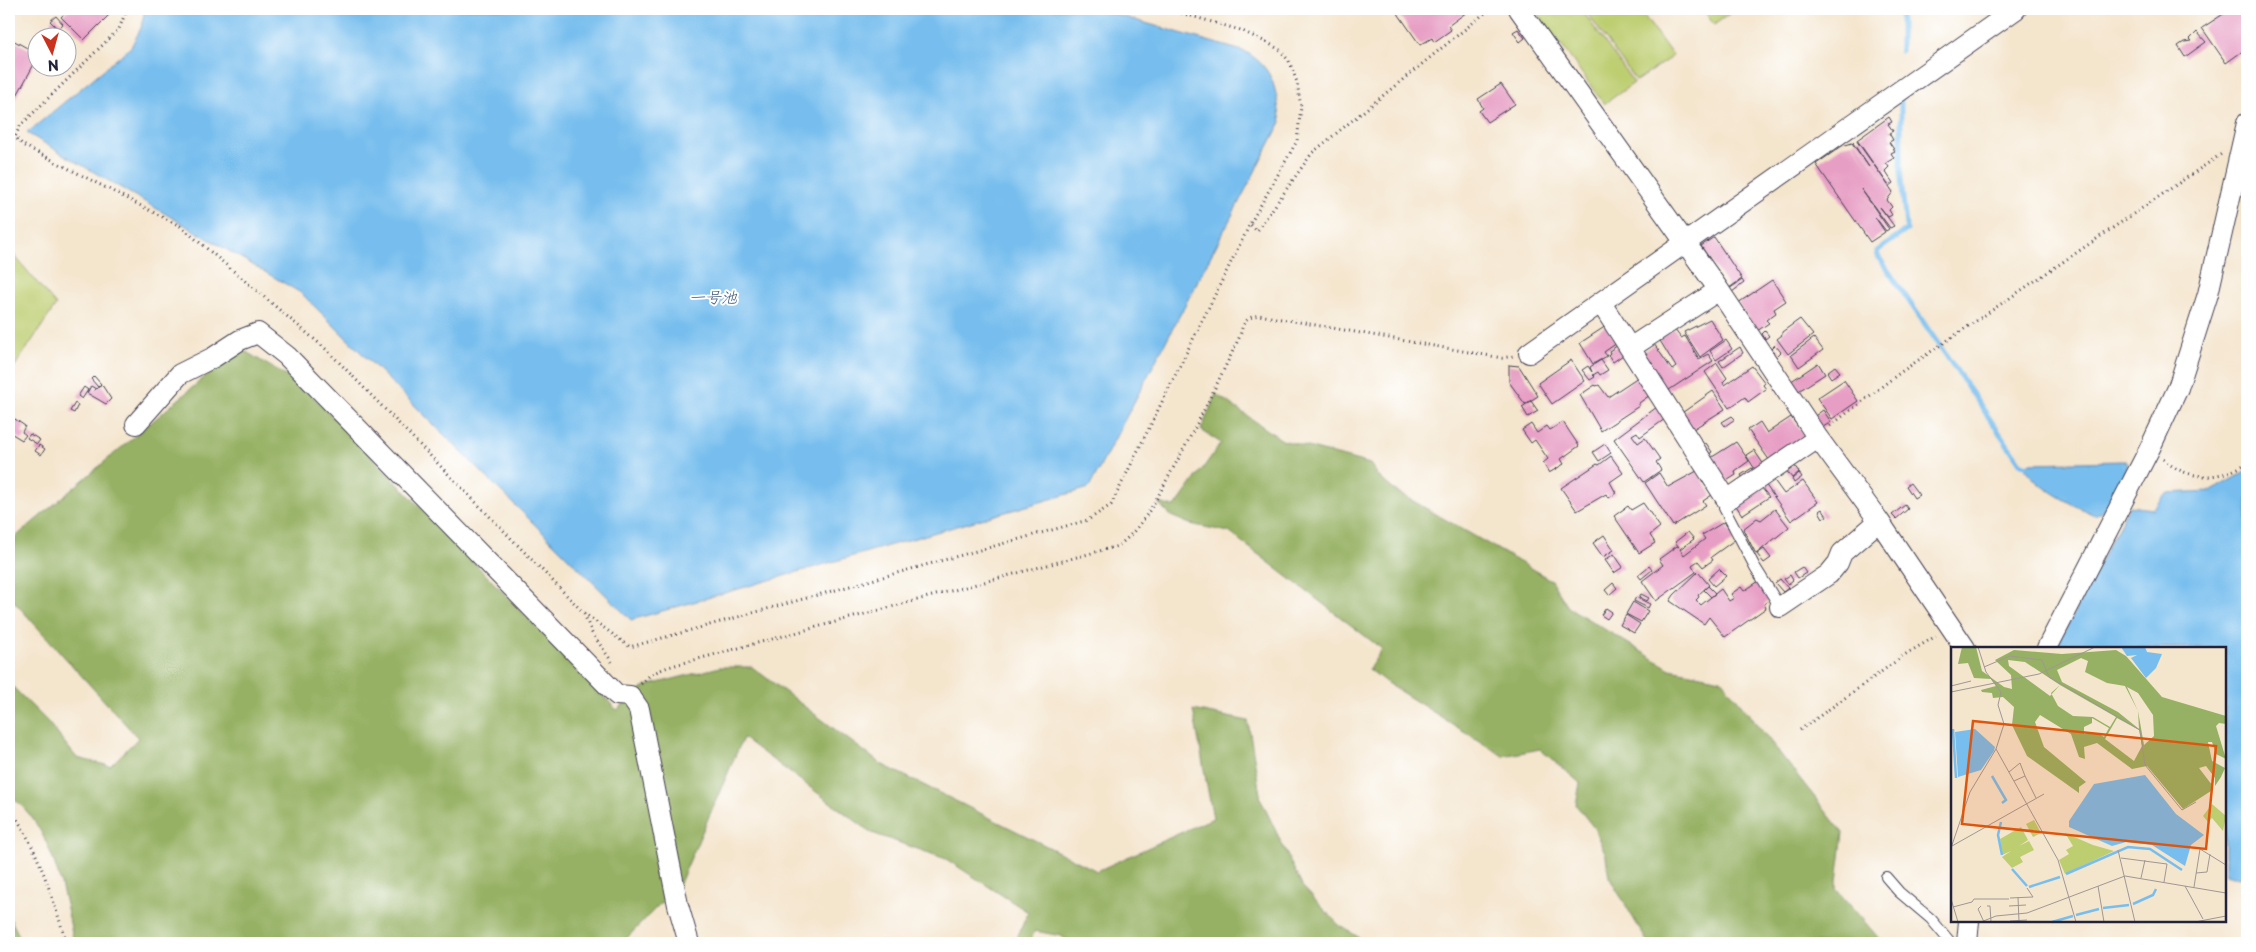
<svg xmlns="http://www.w3.org/2000/svg" width="2256" height="952" font-family="'Playpen Sans','Klee One',sans-serif">
<style>
.green{fill:#bdce71;stroke:#707856}
.forest{fill:#96b163;stroke:#5c6a4f}
.water{fill:#77beee;stroke:#4c7094}
.lines{fill:none;stroke-linecap:round;stroke-linejoin:round}
.stream{stroke:#77beee;stroke-width:5}
.building{fill:#e79ec4}
.service-casing{stroke:#423f51;stroke-width:12}
.minor-casing{stroke:#423f51;stroke-width:22}
.path{stroke:#423f51;stroke-width:3;stroke-dasharray:1 4;stroke-linecap:butt}
.service{stroke:#fff;stroke-width:10}
.minor{stroke:#fff;stroke-width:20}
.labels{text-anchor:middle;stroke-width:4;stroke-linejoin:round;paint-order:stroke}
.water-label{font-size:16px;font-style:italic;fill:#40597a;stroke:#fff}
.inset-river{fill:none;stroke:#77beee;stroke-width:2.5}
.inset-road{fill:none;stroke:#a09793;stroke-width:1}
.view{fill:#de560e;fill-opacity:0.15;stroke:#de560e;stroke-width:2.5}
.inset-edge{fill:none;stroke:#22223b;stroke-width:2.5}
</style>
<rect width="100%" height="100%" fill="#fff"/>
<filter id="ink" filterUnits="userSpaceOnUse"><feTurbulence type="fractalNoise" baseFrequency=".02" numOctaves="2"/><feDisplacementMap in="SourceGraphic" scale="10" xChannelSelector="R" yChannelSelector="G"/><feConvolveMatrix kernelMatrix="1 2 1 2 8 2 1 2 1" color-interpolation-filters="sRGB"/></filter>
<filter id="wash" filterUnits="userSpaceOnUse"><feTurbulence type="fractalNoise" baseFrequency=".0096" numOctaves="4" result="noise"/><feDisplacementMap in="SourceGraphic" scale="20" xChannelSelector="R" yChannelSelector="G"/><feGaussianBlur stdDeviation="1.12" result="paint"/><feColorMatrix in="noise" values="0 0 0 0 0 0 0 0 0 0 0 0 0 0 0 0 0 1.4 0 .05"/><feComposite in="paint" operator="in"/></filter>
<g filter="url(#wash)">
<rect width="100%" height="100%" fill="#f4e5cd"/>
<path class="green" d="M1535 9H1581L1634 83 1604 104Z
M1584 9H1639L1673 56 1636 81Z
M1703 9H1736L1714 25Z
M9 249 56 305 9 375Z"/>
<path class="forest" d="M243 350 303 386 617 710 646 686 720 667H752L881 764 1097 871 1213 818 1193 710 1248 721 1261 800 1302 886 1339 925 1368 943H1226V941L1197 943H1072L1061 936 1035 931 1029 943H1015L1028 912 946 859 872 833 743 738 680 883 622 943H74C65 898 52 822 9 796V683L47 721 77 758 110 766 138 738 9 596V559L12 540 225 360Z
M1216 394 1282 440 1370 464 1380 478 1394 490 1551 580 1568 607 1670 669 1721 679 1843 833 1836 889 1883 943H1648L1609 877 1606 856 1594 828 1576 805 1580 783 1540 749 1503 756 1387 683 1369 669 1382 649 1229 532 1190 524 1171 516 1158 503 1175 507 1221 443 1201 430Z
M9 919 11 920 23 943H9Z"/>
<path class="water" d="M145 9H1097L1246 52C1276 70 1275 90 1281 122L1089 488 631 620 301 293 27 133 131 47 141 28Z
M2127 461C2124 481 2112 506 2095 515 2079 509 2032 484 2026 469L2028 463Z
M2247 471V876L2234 877 2225 875V648H2056L2129 506 2153 509 2166 493 2212 491Z"/>
<g class="lines">
<path class="stream" d="M1901 51V9
M1901 96V179L1906 226
M1907 230 1877 251 1878 256 2020 463 2032 468"/>
</g>
<g id="blocks">
<path class="building" d="M69 9H115L84 40 61 17Z
M1402 9H1471L1448 26 1451 30 1434 42 1432 38 1420 45 1397 12Z
M2231 9H2247V48L2226 63 2202 28Z
M56 16 63 24 58 29 50 21Z
M1518 29 1525 38 1520 42 1513 32Z
M2197 32 2206 42 2185 57 2178 46 2184 42 2192 41 2190 39Z
M9 38 38 54V57L9 110Z
M1501 84 1515 104 1487 122 1479 111 1483 108 1478 99Z
M1889 117 1892 122 1888 124 1893 131 1889 133 1893 140 1889 142 1895 151 1891 153 1894 158 1886 163 1889 167 1885 171 1893 183 1889 186 1857 140Z
M1856 140 1893 192 1887 200 1892 207 1889 210 1892 215 1888 217 1880 207 1894 226 1890 228 1861 189 1889 229 1886 231 1875 217 1885 232 1870 242 1816 164 1842 146 1852 143 1869 167 1853 143Z
M1714 237 1742 279 1729 288 1701 246Z
M1742 280 1744 283 1732 292 1729 289Z
M1772 280 1786 301 1774 309 1776 313 1766 320 1769 323 1757 331 1738 303Z
M1710 319 1723 340 1700 357 1684 332Z
M1800 319 1813 335 1788 354 1777 339 1782 335V332Z
M1606 326 1617 343 1604 352 1607 356 1593 364 1580 343Z
M1674 329 1681 338 1685 336 1699 359 1708 354 1713 361 1666 392 1640 354 1654 344 1672 370 1676 367 1659 339Z
M1765 331 1769 336 1765 339 1762 334Z
M1814 338 1823 350 1799 367 1791 355Z
M1726 340 1732 349 1716 360 1710 351Z
M1620 344 1626 353 1613 362 1608 355 1610 353 1609 351Z
M1775 345 1781 352 1776 357 1770 350Z
M1740 347 1743 353 1723 367 1719 361Z
M1571 360 1585 381 1552 404 1538 383Z
M1601 360 1608 370 1600 375 1598 372 1593 375 1595 377 1590 380 1582 370 1588 366 1592 372 1590 367Z
M1717 363 1727 378 1723 382 1724 385 1752 366 1765 383 1763 385 1766 389 1748 402 1745 397 1729 408 1705 372Z
M1818 363 1825 374 1797 392 1790 382Z
M1509 365 1519 366 1538 396 1525 404 1509 382Z
M1835 366 1840 372 1831 378 1827 372Z
M94 376 101 384 98 387 91 379Z
M1638 377 1650 395 1639 403V406L1601 431 1580 395 1595 385 1596 386 1599 385 1608 397Z
M1844 380 1858 401 1832 419 1817 398Z
M102 385 111 399 106 404 87 393 91 386 96 389 94 390Z
M84 387 88 390 82 399 78 396Z
M1713 391 1725 409 1690 431 1679 415Z
M1531 401 1538 411 1528 417 1522 407Z
M75 403 78 405 74 413 70 411Z
M1657 407 1665 419 1640 437 1637 432 1632 435 1638 443 1645 438 1660 459 1656 462 1661 470 1644 482 1614 439Z
M1823 410 1831 422 1820 429 1812 418Z
M9 415 25 426 22 432 26 435 22 440 9 432Z
M1732 416 1735 419 1725 426 1722 422Z
M1791 417 1804 435 1770 461 1748 430 1760 422 1767 433Z
M1563 422 1579 446 1561 459 1564 464 1549 473 1543 463 1548 459 1535 440 1531 443 1522 430 1531 424 1537 433 1547 426 1550 430Z
M30 434 40 440 37 444 27 438Z
M1736 442 1749 461 1735 471 1736 475 1725 482 1709 459Z
M1706 443 1712 452 1708 455 1701 446Z
M1605 444 1611 453 1599 461 1593 452Z
M39 445 45 449 41 455 35 451Z
M1754 450 1764 465 1756 471 1746 455Z
M1611 456 1623 473 1610 482 1616 493 1609 498 1606 494 1577 511 1561 488 1597 464 1599 465Z
M1794 465 1799 472 1792 478 1786 470Z
M1752 468 1755 472 1744 480 1741 475Z
M1697 471 1712 495 1703 501 1706 505 1673 526 1645 483 1659 473 1668 487Z
M1799 473 1802 477 1794 483 1792 479Z
M1773 479 1784 494 1803 481 1818 502 1791 521 1765 484Z
M1910 483 1919 495 1914 498 1906 486Z
M1761 487 1769 497 1742 515 1735 504Z
M1643 503 1660 527 1650 535 1655 543 1639 553 1614 516 1628 506 1631 510Z
M1905 505 1908 509 1896 519 1892 515Z
M1775 509 1789 527 1756 554 1743 529 1757 518 1761 520Z
M1822 509 1827 516 1823 518 1819 511Z
M1724 522 1736 539 1711 557 1713 560 1703 567 1698 561 1692 565 1696 572 1656 601 1642 581 1663 565 1659 559 1677 546 1679 547 1675 542 1688 532 1694 539 1680 549 1684 555 1705 539 1702 535Z
M1604 535 1614 550 1603 557 1593 543Z
M1764 549 1771 558 1764 563 1757 554Z
M1614 554 1623 567 1614 573 1605 560Z
M1649 566 1652 570 1641 579 1638 575Z
M1802 567 1806 573 1798 578 1794 572Z
M1719 569 1726 576 1714 586 1708 579Z
M1698 572 1709 585 1698 595 1699 597 1696 600 1701 605 1721 589 1729 601 1734 598 1731 594 1741 587 1744 591 1759 581 1771 599 1764 604 1766 608 1725 637 1709 617 1704 624 1670 601 1674 595Z
M1790 575 1793 580 1788 584 1784 579Z
M1780 579 1788 588 1783 592 1775 583Z
M1613 583 1617 588 1609 595 1605 590Z
M1708 586 1715 593 1711 597 1704 590Z
M1641 594 1649 598 1647 601 1639 597Z
M1636 597 1650 604 1648 608 1634 601Z
M1633 602 1648 611 1641 622 1626 614Z
M1606 608 1612 612 1607 619 1601 615Z
M1626 615 1640 624 1634 633 1620 625Z"/>
</g>
</g>
<g filter="url(#ink)">
<use href="#blocks" fill-opacity="0" stroke="#423f51" stroke-width="1"/>
<g class="lines">
<defs>
<path id="service" d="M1727 500 1724 508 1755 567 1780 607
M1886 877 1899 892 1931 919 1951 943"/>
<path id="minor" d="M1519 9 1719 290 1818 438 1879 521 1965 648
M1601 303 1727 500 1818 438
M1630 348 1719 290
M1529 353 2016 9
M136 424 180 374 214 357 240 340 258 333 287 356 617 695 630 696 639 709 678 905 689 943
M1780 607 1829 574 1838 563 1842 553 1879 521
M2047 648 2150 448 2178 388 2208 294 2247 123
M1967 943 1969 921"/>
</defs>
<use href="#service" class="service-casing"/>
<use href="#minor" class="minor-casing"/>
<path class="path" d="M127 9 119 29 20 126 15 137 23 145 180 226 327 350 584 613 630 647 1088 520 1111 505 1250 224 1257 231 1312 153 1490 9
M1167 9 1240 30 1268 43 1280 50 1289 61 1297 82 1301 107 1297 141 1250 224
M1830 426 1901 372 2223 153
M2163 459C2188 481 2219 481 2247 463
M584 614 592 633 612 662
M641 684 651 674 668 667 1118 546C1143 527 1156 500 1171 472 1196 428 1218 382 1240 336 1243 323 1245 318 1259 315L1502 358 1514 356
M1800 730 1906 654 1936 636
M9 807C40 851 50 893 67 943"/>
<use href="#service" class="service"/>
<use href="#minor" class="minor"/>
</g>
</g>
<g class="labels">
<g class="water-label">
<text x="713" y="303">一号池</text>
</g>
</g>
<g transform="translate(1951 647)">
<rect width="275" height="275" fill="#f4e5cd"/>
<path d="M261 157 275 169 272 184 261 171 257 175 252 169ZM83 173 90 186 82 190 75 177ZM70 180 77 193 68 199 78 194 83 203 69 210 72 215 61 221 51 210 60 204 51 208 49 192ZM114 186 142 198 163 204 114 227 108 213 118 207 115 203 122 199Z" fill="#bdce71"/>
<path d="M11 0H25L31 24 53 40 61 42 60 28 44 13 63 3 111 7 165 3 175 9 211 50 275 69V77L268 76 265 79 275 112 265 107 261 95H257L261 114 274 121 270 130 264 139V131L255 119 248 121 261 138 260 144 232 162 196 119 181 122 146 96 133 100 134 112 128 110 120 87 89 68 84 75 93 100 135 135 128 140V146L76 109 61 78 63 60 52 50 42 51 41 46 31 45 30 43 45 39 40 32 23 31 17 16 7 17ZM130 11 137 14 134 25 156 36 174 39 187 64 188 82 167 65 111 35 106 23ZM57 13 74 15 109 38 99 49 58 19ZM109 38 165 70 159 80 142 70 122 69 107 59 100 46ZM176 40 187 46 202 68 203 89 193 98 187 64ZM141 71 158 81 153 90 147 86 133 87V80L141 76ZM166 71 188 83 191 99 183 114 154 92Z" fill="#96b163" fill-rule="evenodd"/>
<path d="M170 0H194L196 5 211 7 205 21 195 31 180 11 186 8 176 9ZM24 82 44 100 43 104 30 123 7 130 4 85ZM194 128 225 167 253 188 240 198 234 219 201 198 175 195 161 199 118 180V174L143 137Z" fill="#77beee"/>
<path class="inset-river" d="M2 82 5 131M41 129 55 153 51 156M50 175 47 188 51 208M61 222 76 239M115 227 177 200 199 202 231 223M78 240 109 230M182 257 202 248 205 242M152 261 178 258M125 268 148 262M101 275 122 269"/>
<path class="inset-road" d="M105 0H127M33 20 59 9 91 13 98 30 189 83 194 118 231 163 245 155M0 39 20 34M0 45 88 27 144 0M45 102 107 213 125 275M58 125 69 116 74 129M63 134 74 129 85 151M1 199 93 147M0 201 19 145 45 102 53 77 47 58 50 45 35 25 27 0M167 203 184 275M170 211 216 217 213 235M245 226 256 225 259 207M190 231 194 213M147 239 153 275M234 239 252 272M243 240 249 202 275 218M67 250 68 275M59 251 82 250 76 241M0 252 7 275M30 259 27 262 33 275M36 259H39L40 275M58 259 75 258M2 260 21 255 23 252H58M59 274 76 273M30 275 45 269 76 266 174 229 275 246M244 275 275 269"/>
<path class="view" d="M22 74 265 99 255 202 11 177Z"/>
<rect width="275" height="275" class="inset-edge"/>
</g>
<rect width="2256" height="952" fill="none" stroke="#fff" stroke-width="30"/>
<g transform="translate(52 52) rotate(174)"><circle r="24" fill="#ffffff" stroke="#a7a7b1"/>
<path d="M0-4L9 19L0 12L-9 19Z" fill="#c8321e"/>
<text y="-8" font-size="14" font-weight="bold" text-anchor="middle" fill="#22223b">N</text>
</g>
</svg>
